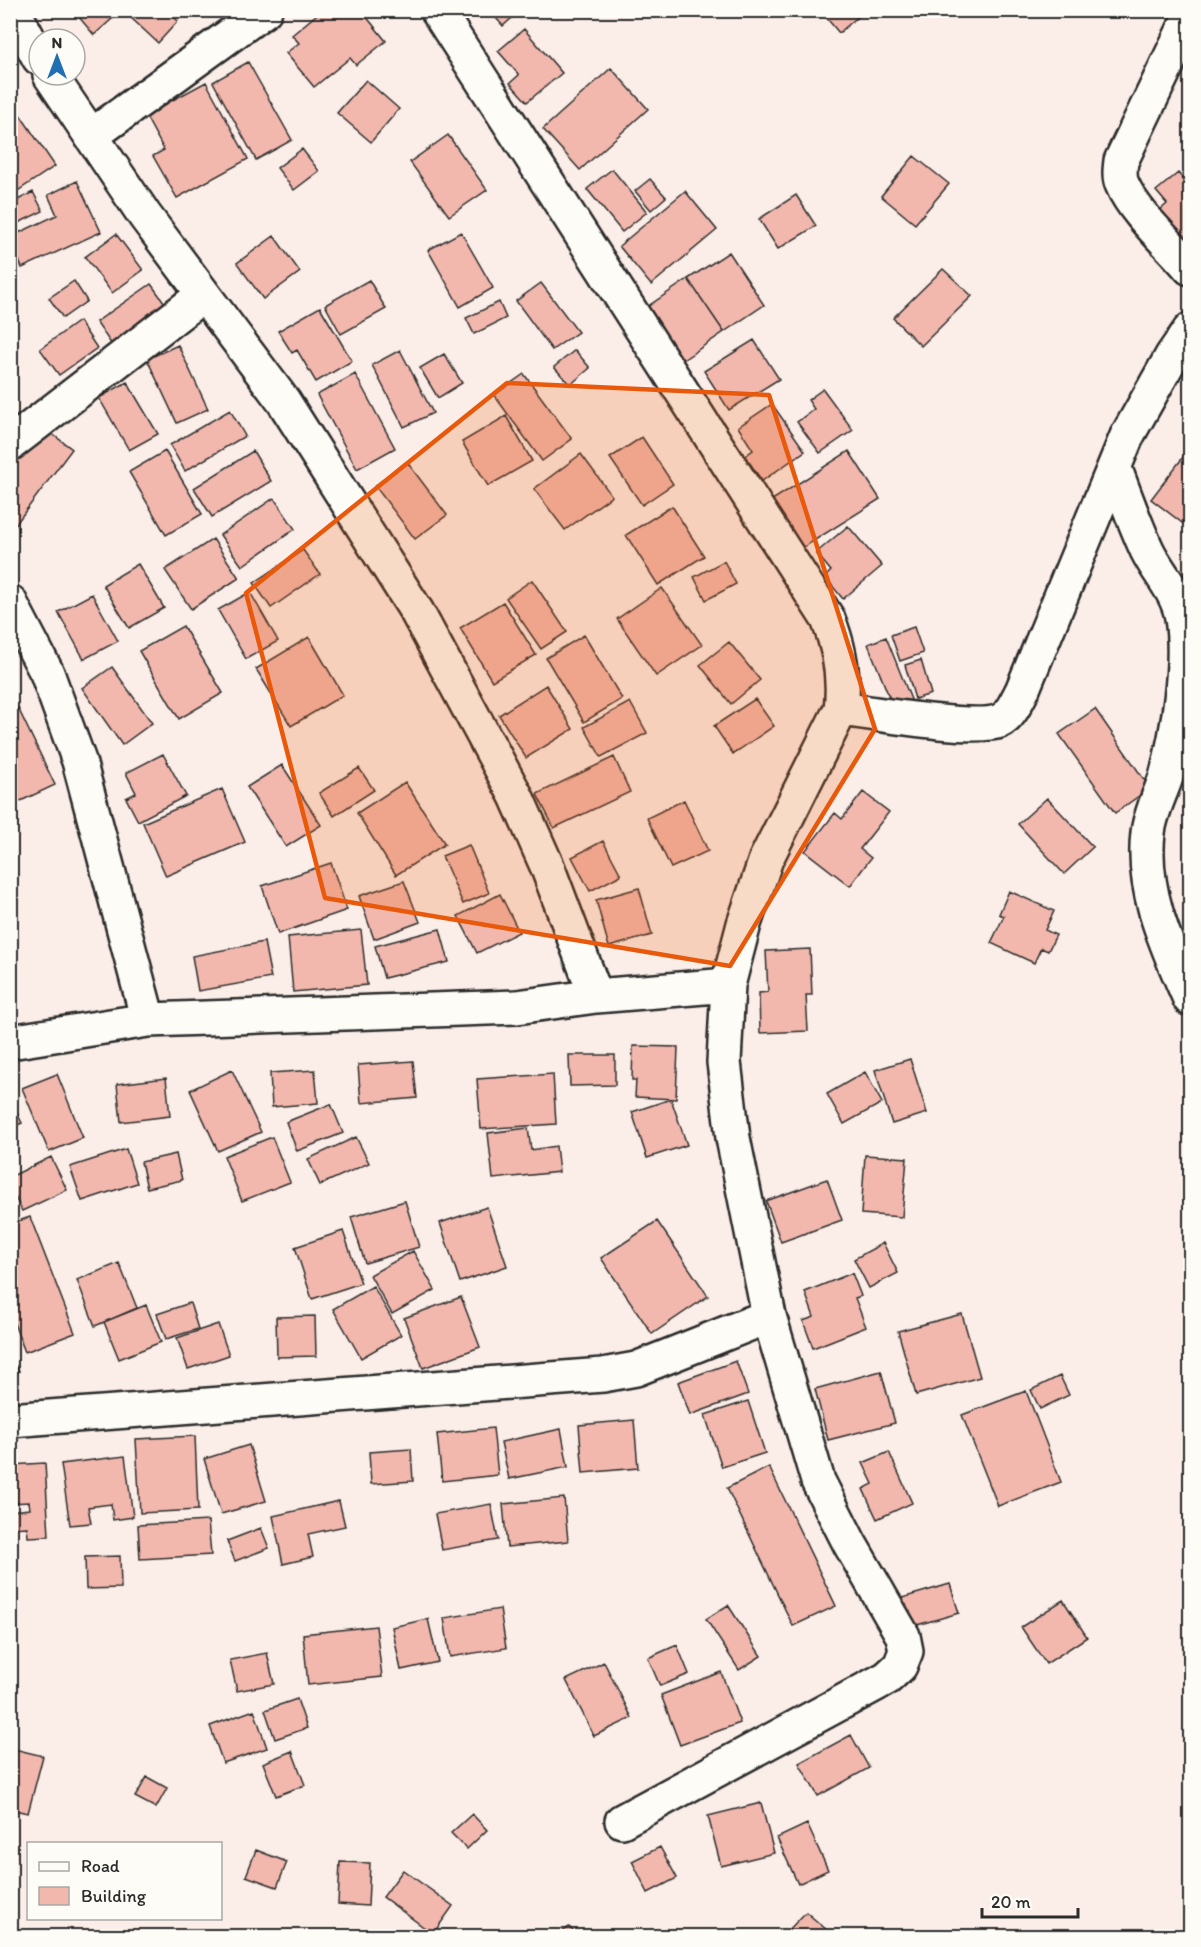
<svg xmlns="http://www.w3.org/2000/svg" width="1201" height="1947" font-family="Itim,sans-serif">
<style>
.building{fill:#f2b8ad;stroke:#2b2b2b;stroke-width:1.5}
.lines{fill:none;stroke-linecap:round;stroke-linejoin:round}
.minor-casing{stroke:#2b2b2b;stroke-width:38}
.minor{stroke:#fdfcf7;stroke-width:33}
.marked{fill:#e8590c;fill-opacity:0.2;stroke:#e8590c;stroke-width:4.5;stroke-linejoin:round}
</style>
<rect width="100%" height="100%" fill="#fbeee8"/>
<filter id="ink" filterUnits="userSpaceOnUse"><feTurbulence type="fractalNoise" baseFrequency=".0167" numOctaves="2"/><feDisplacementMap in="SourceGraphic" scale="12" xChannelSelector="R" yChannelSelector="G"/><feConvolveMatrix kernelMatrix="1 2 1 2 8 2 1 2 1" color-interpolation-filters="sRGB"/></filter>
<g filter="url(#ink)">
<path class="building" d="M73 10H122L94 35Z
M135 10H167L178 21 158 43 129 16Z
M322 10H361L386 41 356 65 350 58 314 87 286 53 299 43 292 35Z
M489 10H521L503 26Z
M820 10H858L861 14 839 33Z
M524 29 562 73 527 102 510 83 519 75 498 51Z
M248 62 292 140 256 160 213 82Z
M611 68 648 109 580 170 543 129Z
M366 80 399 109 371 142 337 113Z
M206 82 248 159 177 198 153 156 164 150 145 115Z
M10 100 55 166 10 196 13 168Z
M448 135 487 190 449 216 410 162Z
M302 149 319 171 294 190 277 168Z
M914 156 949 184 915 224 881 196Z
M612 169 647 212 622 232 587 189Z
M1178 173 1188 185 1190 183V237L1185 241 1159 211 1167 204 1156 191Z
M650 179 666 197 651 210 635 191Z
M77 181 101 232 22 268 10 237 57 215 48 195Z
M685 191 717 230 651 285 619 246Z
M33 192 43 211 10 227V204Z
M796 195 816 226 778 249 759 219Z
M461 232 493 288 460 307 428 250Z
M116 234 143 270 112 293 85 257Z
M274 236 300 272 263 299 237 263Z
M729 252 764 305 724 332 688 279Z
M943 269 972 296 921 346 893 318Z
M688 279 724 332 680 362 644 309Z
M369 280 386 309 341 334 325 305Z
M74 281 87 301 63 318 49 298Z
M541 283 578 332 552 350 516 301Z
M151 284 167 306 112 345 96 322Z
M499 302 506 318 474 334 466 318Z
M320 307 352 361 316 382 297 350 292 353 278 331Z
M79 321 97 348 59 375 40 349Z
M754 340 779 379 729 410 704 371Z
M178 345 208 409 177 423 147 359Z
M400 350 433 413 404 427 372 365Z
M575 350 590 368 570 385 554 367Z
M444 354 462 383 438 398 420 368Z
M355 374 395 448 357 469 317 395Z
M524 374 572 439 542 461 494 395Z
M127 382 158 434 129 450 99 398Z
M823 389 853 430 820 453 797 422 814 409 808 400Z
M772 404 805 451 762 481 745 456 753 450 738 427Z
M230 410 245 436 185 471 170 445Z
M506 416 532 461 488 486 462 442Z
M43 427 72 449 12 529 10 469Z
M642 437 673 484 642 505 610 458Z
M1190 448V529L1151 499Z
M165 451 202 514 166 535 129 472Z
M253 451 271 481 212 517 194 488Z
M849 451 880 499 796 552 766 504Z
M581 454 612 496 565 530 534 489Z
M407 462 447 515 415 539 375 486Z
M274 498 295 529 242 566 220 535Z
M672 506 704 556 658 585 626 535Z
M848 526 882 566 843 599 825 577 831 571 816 553Z
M213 539 239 578 191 609 165 570Z
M303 550 320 574 271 608 254 583Z
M724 561 736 584 706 600 694 577Z
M138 564 164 608 129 628 103 585Z
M532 580 567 632 541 649 506 598Z
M662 588 702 645 656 676 617 619Z
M250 592 278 641 246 659 218 610Z
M92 594 118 641 84 659 58 612Z
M503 602 536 655 492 681 460 628Z
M183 626 223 693 179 719 139 651Z
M914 627 923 653 900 661 891 635Z
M584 635 622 699 584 722 546 658Z
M309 637 343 695 291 726 256 669Z
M886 637 912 702 894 709 868 644Z
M729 642 760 680 731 704 700 665Z
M921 660 931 694 915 699 905 665Z
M112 667 152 723 122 745 82 688Z
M546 685 573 729 526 758 499 715Z
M755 699 774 726 733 754 714 726Z
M630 702 647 733 601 757 584 727Z
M18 708 55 785 10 806V712Z
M1095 709 1150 788 1115 813 1059 734Z
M163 754 186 796 138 821 126 798 136 793 126 773Z
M614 757 630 792 554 828 537 794Z
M282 765 321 825 286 847 247 787Z
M359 768 374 790 334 816 319 793Z
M405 782 445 844 396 875 357 813Z
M222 789 245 842 166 876 143 823Z
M863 792 889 812 860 849 871 858 850 886 805 851 835 813 842 819Z
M1047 798 1093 847 1064 874 1018 824Z
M684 800 708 851 671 868 647 818Z
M603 841 621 875 590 891 572 857Z
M469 845 489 893 463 904 442 856Z
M331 863 347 910 278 934 262 886Z
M404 881 420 922 374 939 359 896Z
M639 888 652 935 609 947 596 900Z
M1009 891 1054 911 1045 930 1056 935 1048 951 1041 948 1034 963 991 943 1004 916 999 914Z
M500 894 519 932 477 953 458 916Z
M440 929 449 962 384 978 375 946Z
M361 930 367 985 293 992 288 937Z
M264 942 271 978 198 991 192 956Z
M810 949 812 995H806L808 1031 760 1033 759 993 768 992 766 951Z
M10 999 17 1026 10 1027Z
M633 1046 678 1047 676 1099 635 1097 636 1080H632Z
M569 1055H615V1085L570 1086Z
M910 1059 927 1113 892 1124 875 1070Z
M413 1061 417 1098 361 1103 358 1065Z
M232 1070 261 1132 218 1151 190 1090Z
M315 1070 318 1103 272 1107 270 1073Z
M865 1072 882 1103 844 1124 827 1094Z
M57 1074 83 1138 49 1152 22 1088Z
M553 1074 556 1124 481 1129 477 1079Z
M166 1078 170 1116 121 1122 117 1084Z
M10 1098 22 1123 10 1128Z
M671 1099 687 1145 647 1158 632 1112Z
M331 1104 343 1133 297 1151 286 1122Z
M528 1128 531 1150 556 1146 559 1172 493 1179 488 1133Z
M272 1137 290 1182 242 1201 224 1156Z
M356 1137 369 1163 320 1185 308 1159Z
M126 1149 137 1183 82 1201 70 1167Z
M176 1154 182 1180 147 1188 141 1162Z
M865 1155 907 1158 902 1217 861 1214Z
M51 1157 67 1190 22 1211 10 1187V1177Z
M827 1179 842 1220 781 1242 766 1201Z
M405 1201 419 1247 365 1263 351 1217Z
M487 1207 507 1266 460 1282 440 1223Z
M30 1217 75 1333 25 1352 10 1313V1224Z
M657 1221 708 1296 652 1334 601 1258Z
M343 1231 361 1283 312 1299 295 1247Z
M883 1243 898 1273 869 1288 854 1259Z
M413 1251 435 1290 392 1314 370 1275Z
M119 1263 137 1308 95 1326 77 1280Z
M852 1273 861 1296 855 1298 866 1327 813 1348 803 1321 814 1317 805 1292Z
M373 1286 401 1335 361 1358 333 1309Z
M461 1297 480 1347 423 1368 404 1318Z
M190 1303 198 1329 166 1339 157 1314Z
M146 1305 161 1342 119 1359 104 1322Z
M962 1314 980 1377 916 1395 898 1331Z
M315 1316 316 1356 277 1357 276 1317Z
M218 1324 229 1355 188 1369 177 1338Z
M10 1357 19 1371 10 1376Z
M736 1361 748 1394 690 1415 678 1382Z
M881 1371 895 1423 828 1440 815 1389Z
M1060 1376 1069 1395 1040 1409 1031 1390Z
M1026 1391 1061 1482 998 1506 962 1415Z
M748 1401 765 1453 722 1467 705 1415Z
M634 1420 638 1468 583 1473 579 1425Z
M493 1428 498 1475 442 1481 437 1434Z
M561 1429 568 1467 509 1479 501 1442Z
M195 1436 198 1510 140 1513 136 1439Z
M249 1445 266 1501 221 1514 204 1459Z
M411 1449 413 1481 371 1484 369 1452Z
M889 1452 912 1503 877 1519 863 1489 873 1484 863 1463Z
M125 1456 133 1517 113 1520 111 1504 88 1507 91 1523 70 1525 61 1464Z
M45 1463 49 1536 28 1537 27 1527 10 1528V1511L30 1509 29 1502 10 1503V1465Z
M769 1467 836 1606 793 1626 727 1488Z
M564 1498 568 1541 507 1547 503 1504Z
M339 1501 345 1526 308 1534 313 1557 283 1564 273 1516Z
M491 1504 498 1540 442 1550 435 1514Z
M208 1521 211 1555 140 1559 138 1525Z
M261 1528 269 1548 235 1561 227 1541Z
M120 1556 121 1588 86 1589 85 1557Z
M950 1584 959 1613 910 1627 902 1598Z
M1063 1600 1087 1637 1046 1664 1021 1627Z
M728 1605 761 1656 739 1670 706 1619Z
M500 1609 506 1648 450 1657 444 1618Z
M428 1619 438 1662 401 1670 392 1627Z
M376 1626 382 1677 308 1685 303 1634Z
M677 1645 689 1674 660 1686 648 1658Z
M267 1653 274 1684 237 1691 230 1660Z
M604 1662 632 1718 594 1736 566 1680Z
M721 1672 740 1723 680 1745 661 1695Z
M297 1699 307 1728 275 1739 265 1710Z
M254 1710 267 1748 223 1763 210 1726Z
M851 1735 869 1768 818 1796 799 1763Z
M10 1748 43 1756 28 1813 10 1809Z
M292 1751 305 1785 276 1796 263 1763Z
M147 1777 167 1788 156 1808 135 1797Z
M761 1803 774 1853 721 1866 708 1816Z
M472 1814 487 1830 467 1849 451 1833Z
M807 1824 828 1870 798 1884 777 1838Z
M660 1847 677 1878 648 1893 632 1861Z
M256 1850 287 1862 277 1887 246 1876Z
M340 1862 370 1863 368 1906 338 1904Z
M403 1870 453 1906 433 1934 383 1897Z
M806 1912 828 1931 823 1936H786L784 1935Z
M569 1927 578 1936H557Z"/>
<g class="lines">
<defs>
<path id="minor" d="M13 10 39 58
M437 10 828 619C840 649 845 678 841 709L766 859 744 924 728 985 724 1062 733 1138 769 1316 818 1481 850 1544 903 1636 906 1651 900 1666 887 1678 622 1821
M1190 17 1121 161C1120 169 1119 177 1122 184 1134 213 1170 244 1190 268
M50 75 145 216 284 402 417 612 516 796 547 866 596 996
M91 136 265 10
M10 444 203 295
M1115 469C1125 496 1135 524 1147 550 1158 573 1178 592 1182 618 1189 664 1178 733 1166 777 1160 795 1150 814 1148 833 1141 892 1168 948 1190 999
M10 602 47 673 79 761 148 1020
M841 709C872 713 976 731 1000 721 1010 717 1017 700 1022 691L1127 436 1172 356 1190 330
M10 1042 148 1020 517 1007 596 996 728 985
M10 1420 603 1375 636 1369 769 1316"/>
</defs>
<use href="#minor" class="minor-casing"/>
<use href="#minor" class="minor"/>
</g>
</g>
<path class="marked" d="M507 383 769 395 875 729 730 966 325 898 246 593Z"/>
<rect width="1201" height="1947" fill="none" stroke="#fdfcf7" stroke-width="36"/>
<rect x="18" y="18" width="1165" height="1911" fill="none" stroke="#2b2b2b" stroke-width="2" filter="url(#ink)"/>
<rect x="27" y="1842" width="195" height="78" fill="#fdfcf7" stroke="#a9a8a5" stroke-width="1.5"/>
<rect x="39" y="1862" width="30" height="9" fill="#fdfcf7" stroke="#a9a8a5" stroke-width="1.5"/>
<text x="81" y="1872" font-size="18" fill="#2b2b2b">Road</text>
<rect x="39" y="1887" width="30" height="18" fill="#f2b8ad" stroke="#a9a8a5" stroke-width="1.5"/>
<text x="81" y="1902" font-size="18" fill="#2b2b2b">Building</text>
<g transform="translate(57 57)"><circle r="28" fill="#fdfcf7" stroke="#a9a8a5" stroke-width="1.5"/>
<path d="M0-4.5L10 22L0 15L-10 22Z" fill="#1f6fb2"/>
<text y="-9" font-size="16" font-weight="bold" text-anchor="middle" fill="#2b2b2b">N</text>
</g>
<path d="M982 1908v9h96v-9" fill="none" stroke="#2b2b2b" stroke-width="3"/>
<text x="991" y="1908" font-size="18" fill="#2b2b2b" stroke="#fdfcf7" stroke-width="4.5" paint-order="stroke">20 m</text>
</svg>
